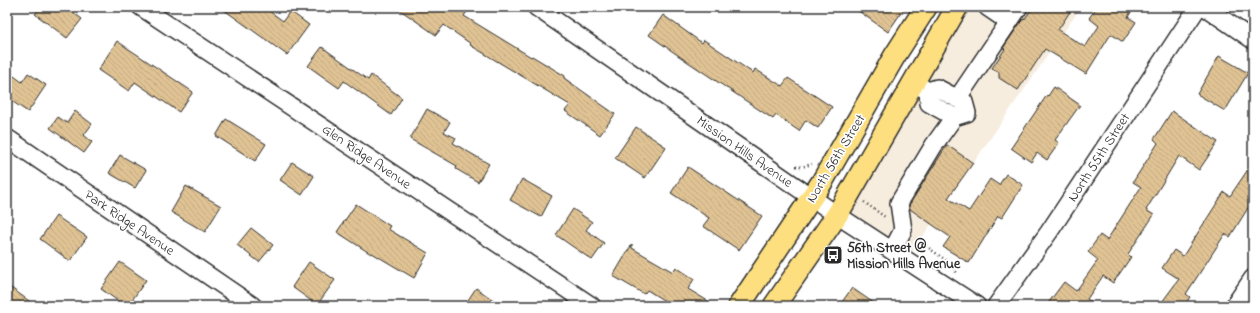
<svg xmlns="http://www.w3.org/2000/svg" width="1260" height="313" font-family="'Indie Flower',sans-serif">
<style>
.built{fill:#f6eddf}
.building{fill:url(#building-back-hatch);stroke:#2b2b2b}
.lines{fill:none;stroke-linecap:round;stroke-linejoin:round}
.minor-casing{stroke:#2b2b2b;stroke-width:20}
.major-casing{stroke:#2b2b2b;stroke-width:24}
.path{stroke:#2b2b2b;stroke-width:2.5;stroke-dasharray:1 3;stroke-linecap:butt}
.minor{stroke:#fff;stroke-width:17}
.major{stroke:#fddf80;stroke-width:21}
.labels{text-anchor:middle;stroke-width:3.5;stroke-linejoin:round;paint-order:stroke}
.street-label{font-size:14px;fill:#2b2b2b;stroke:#fff}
.poi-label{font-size:14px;font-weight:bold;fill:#2b2b2b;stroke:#fff;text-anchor:start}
</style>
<defs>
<pattern id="building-back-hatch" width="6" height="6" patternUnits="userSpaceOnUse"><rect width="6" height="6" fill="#e0c394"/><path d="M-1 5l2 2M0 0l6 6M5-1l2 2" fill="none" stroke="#c0a880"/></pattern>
</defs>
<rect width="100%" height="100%" fill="#fff"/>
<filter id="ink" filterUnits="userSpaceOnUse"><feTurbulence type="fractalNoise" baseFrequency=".025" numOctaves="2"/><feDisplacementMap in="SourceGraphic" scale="8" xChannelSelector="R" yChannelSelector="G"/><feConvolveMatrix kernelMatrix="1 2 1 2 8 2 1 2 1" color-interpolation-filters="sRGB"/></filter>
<g filter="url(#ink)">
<path class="built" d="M967 7H1081L912 252 848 212Z"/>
<path class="building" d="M41 7H66L82 19 67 38 35 14Z
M220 7H264L283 21 290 11 309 25 287 55Z
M396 7H470L464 16 531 57 532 56 565 76 564 78 615 114 600 135 565 111 570 105 470 45 471 44 444 25 436 35Z
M853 7H905L888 32Z
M1033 7H1073L1058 30 1085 47 1099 26 1089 18 1097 7H1134L1128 17 1136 22 1123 42 1111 34 1086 74 1045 49 1018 90 999 78V72L992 68 1005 49 1003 48 1023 19 1024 20Z
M663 15 702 43 704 40 753 73 755 69 782 86 788 78 832 107 818 128 806 120 799 131 776 115 773 119 679 56 649 35Z
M117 41 193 92 179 112 135 82 129 91 98 70Z
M322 47 368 80 371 75 402 98 391 115 344 81 339 88 308 66Z
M1219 56 1248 73 1225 111 1197 94Z
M7 71 22 82 28 73 46 85 28 112 7 98Z
M1054 87 1080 105 1055 140 1059 143 1047 160 1037 153 1031 162 1011 148 1047 95 1048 96Z
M427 109 450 122 444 132 456 138 453 143 489 164 478 182 456 169 457 166 410 139Z
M75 111 92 124 84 135 92 142 84 153 50 128 58 117 67 123Z
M1172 111 1218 142 1199 170 1179 156 1146 210 1154 215 1128 254 1131 257 1113 283 1103 276 1087 299 1097 306H1046L1064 282 1076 291 1098 260 1088 252 1100 235 1107 240 1141 187 1133 182 1158 143 1154 139Z
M226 119 266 144 255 161 216 136Z
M636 127 666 147 645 178 615 158Z
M947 145 973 163 948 198 969 211 990 179 999 185 1006 174 1023 185 1002 218 998 216 969 263 943 247 950 237 910 209 909 205Z
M120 155 146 170 135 188 109 173Z
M292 162 314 176 302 195 280 180Z
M1253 162V200L1230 237 1225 234 1186 294 1190 297 1184 306H1159L1179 279 1162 268 1174 250 1183 256 1224 192 1230 196Z
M688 167 762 216 739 250 703 226 709 218 671 193Z
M522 179 552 196 541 217 510 200Z
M186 186 221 206 205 232 171 212Z
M356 204 390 226 388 229 428 253 414 278 372 253 371 254 337 232Z
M573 209 592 222 586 230 604 243 592 260 556 235Z
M56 216 87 237 70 261 40 239Z
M251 228 273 245 259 262 237 245Z
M632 244V248L673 272 676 267 694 279 688 289 716 306H673L647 290 644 294 613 276Z
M120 262 146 280 128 306H125L101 289Z
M309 262 335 280 317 305 292 287Z
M7 285 36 306H7Z
M476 288 502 306H464Z
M852 288 878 306H839Z"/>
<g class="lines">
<defs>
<path id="minor" d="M141 7 592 306
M536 7 837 215 977 306
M987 7 1009 22
M1205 7 1253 40
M914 83 928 91 937 88 964 102 967 113 954 117 929 103 928 91
M957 99 1019 7
M7 138 253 306
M892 251 903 230 899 203 934 145 954 117
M996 306 1049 232 1198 7
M1234 306 1253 278"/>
<path id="major" d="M739 306 822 182 894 57 926 7
M774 306 837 215 957 7"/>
</defs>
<use href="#minor" class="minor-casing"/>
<use href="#major" class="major-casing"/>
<path class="path" d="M796 166 801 167 812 164
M864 202 885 217
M916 239 950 263 957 273"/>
<use href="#minor" class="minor"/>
<use href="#major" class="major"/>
</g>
</g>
<defs>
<symbol id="bus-square" viewBox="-11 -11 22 22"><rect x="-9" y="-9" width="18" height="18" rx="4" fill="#2b2b2b" stroke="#fff"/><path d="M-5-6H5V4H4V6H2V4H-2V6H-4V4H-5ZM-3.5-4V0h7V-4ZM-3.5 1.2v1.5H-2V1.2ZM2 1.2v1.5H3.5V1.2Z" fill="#fff"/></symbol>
</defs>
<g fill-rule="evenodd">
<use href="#bus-square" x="822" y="244" width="22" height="22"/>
</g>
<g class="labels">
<g class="street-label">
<text transform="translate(745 151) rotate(35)" y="5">Mission Hills Avenue</text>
<text transform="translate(367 156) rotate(34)" y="5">Glen Ridge Avenue</text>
<text transform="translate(1098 157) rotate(-57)" y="5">North 55th Street</text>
<text transform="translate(835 158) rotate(-59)" y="5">North 56th Street</text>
<text transform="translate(130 222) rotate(34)" y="5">Park Ridge Avenue</text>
</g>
<g class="poi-label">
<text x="847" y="252">56th Street @<tspan x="847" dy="16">Mission Hills Avenue</tspan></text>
</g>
</g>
<rect width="1260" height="313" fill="none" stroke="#fff" stroke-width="24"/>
<rect x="12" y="12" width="1236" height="289" fill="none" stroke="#2b2b2b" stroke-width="1.5" filter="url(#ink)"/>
</svg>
